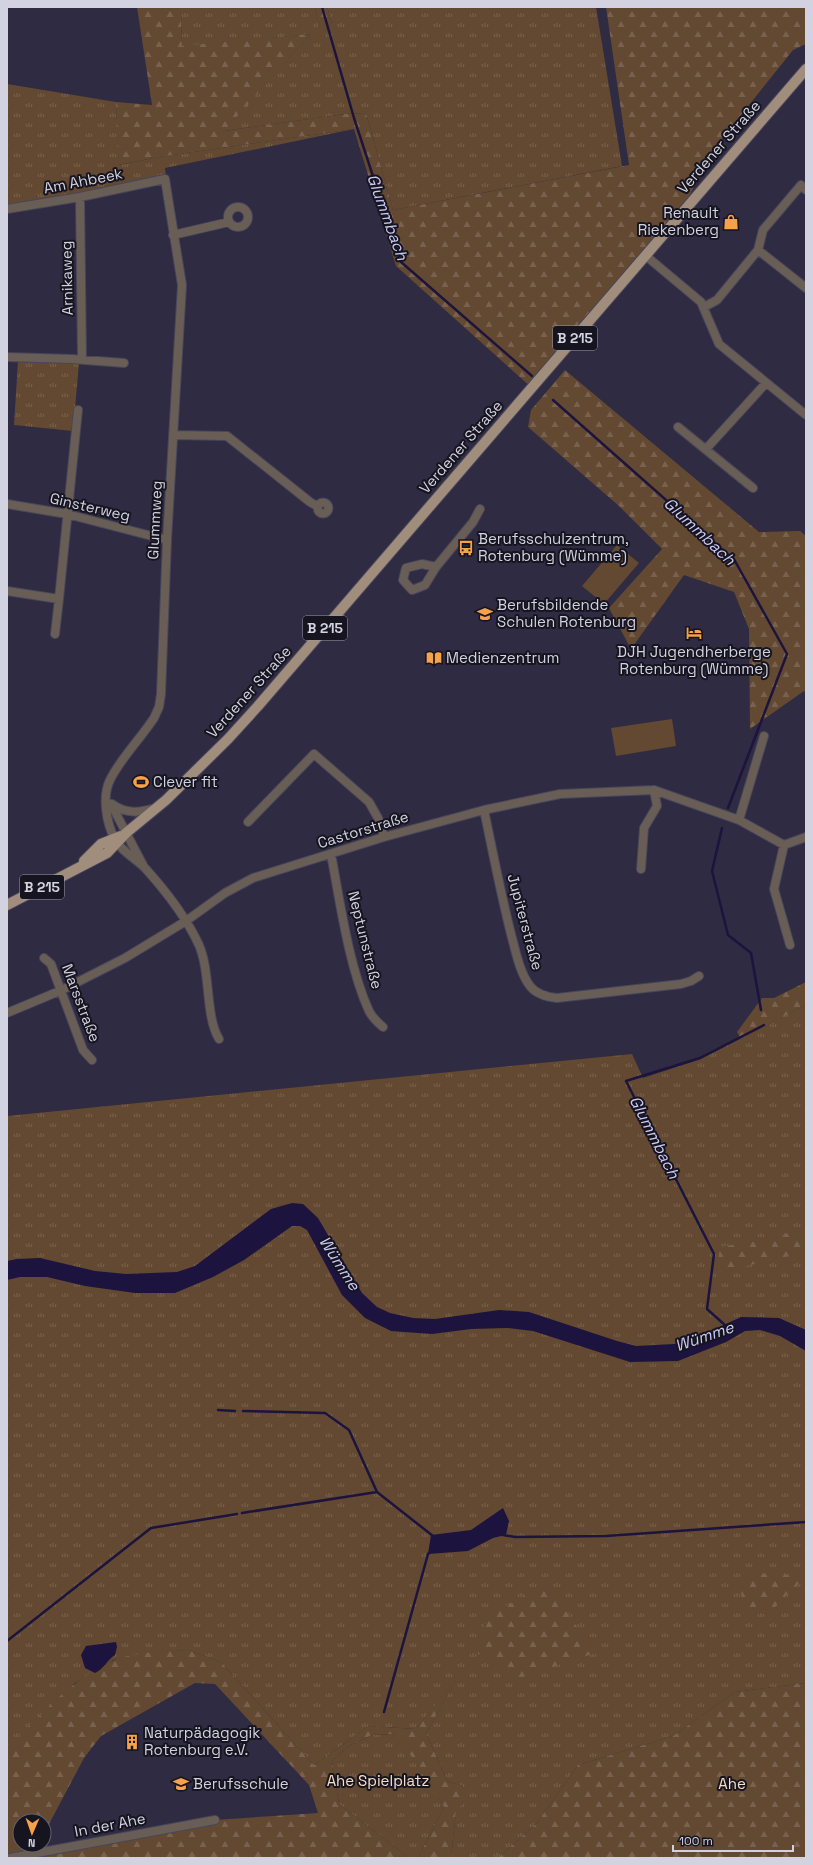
<svg xmlns="http://www.w3.org/2000/svg" width="813" height="1865" font-family="'Space Grotesk',sans-serif">
<style>
.grass{fill:url(#grass-tufts)}
.forest{fill:url(#forest-firs);fill-rule:evenodd}
.pitch{fill:#634931}
.water{fill:#1c143e}
.lines{fill:none;stroke-linecap:round;stroke-linejoin:round}
.stream{stroke:#1c143e;stroke-width:2.5}
.street-casing{stroke:#48465b;stroke-width:10}
.primary-casing{stroke:#48465b;stroke-width:12}
.street{stroke:#685e56;stroke-width:8}
.primary{stroke:#a08d7c;stroke-width:10}
.labels{text-anchor:middle;stroke-width:4;stroke-linejoin:round;paint-order:stroke}
.shield{fill:#16151f;stroke:#9a99a7;stroke-width:1}
.shield-label{font-size:14px;font-weight:bold;fill:#d3d2e1}
.street-label{font-size:15px;fill:#d3d2e1;stroke:#16151f}
.poi-label{font-size:15px;fill:#d3d2e1;stroke:#16151f;text-anchor:start}
.park-label{font-size:15px;fill:#f9dfc7;stroke:#16151f}
.water-label{font-size:16px;font-style:italic;fill:#cdcaf9;stroke:#16151f}
</style>
<defs>
<pattern id="grass-tufts" width="24" height="20" patternUnits="userSpaceOnUse"><rect width="24" height="20" fill="#634931"/><path d="M3 7l-1-3M5 7V3M7 7l1-3M15 17l-1-3M17 17v-4M19 17l1-3" fill="none" stroke="#78624f"/></pattern>
<pattern id="forest-firs" width="22" height="20" patternUnits="userSpaceOnUse"><rect width="22" height="20" fill="#634931"/><path d="M5 1l3.5 6h-7zM16 11l3.5 6h-7z" fill="#78624f"/></pattern>
</defs>
<rect width="100%" height="100%" fill="#2e2b42"/>
<path class="grass" d="M146 7H315L320 29 332 23 327 7H596L622 166 393 210 366 113 345 114 223 131 311 34 182 47 181 10 148 9Z
M7 84 116 102 119 165 159 157 354 129 165 168 166 177 7 206Z
M18 361 79 363 73 431 14 425Z
M806 1005V1683L735 1692 673 1736 578 1765 537 1823 498 1858H451L456 1811 463 1786 447 1781 426 1733 456 1680 416 1729 369 1726 314 1765 221 1662 188 1650 148 1653 113 1660 75 1683 7 1749V1116L632 1054 643 1078 701 1059Z
M398 1734 444 1807 418 1858H409L339 1804 332 1761 349 1746 372 1735Z"/>
<path class="forest" d="M137 7 181 10 182 46 311 34 224 131 345 114 366 113 393 210 629 165 606 7H806V44L793 50 712 151 678 218 532 388 396 266 354 129 159 157 118 165 116 102 152 105Z
M315 7H327L332 23 320 30Z
M565 370 759 532 800 531 806 536V694L804 691 750 729 749 629 734 592 684 575 631 649 609 608 662 549 619 506 528 427 531 410Z
M806 982V1005L741 1039 737 1032 762 998H774Z
M806 1228V1252L716 1273 720 1247 767 1239Z
M759 1573 790 1575 802 1581 789 1592 771 1612 742 1611 741 1582Z
M548 1584 595 1653 513 1680 497 1657 478 1654 486 1616Z
M188 1650 221 1662 314 1765 369 1726 416 1729 458 1677 426 1733 447 1781 463 1786 468 1798 456 1811 451 1858H418L444 1807 397 1734 372 1735 349 1746 332 1761 339 1804 409 1858H7V1749L13 1742C43 1713 73 1678 112 1661 133 1652 166 1651 188 1650ZM195 1683 215 1684 309 1785 318 1813 215 1820 47 1851 48 1826 84 1758 101 1736ZM20 1821H44V1845H20Z
M806 1683V1858H498L537 1823 578 1765 673 1736 735 1692Z"/>
<path class="pitch" d="M617 545 639 563 604 604 582 586Z
M672 719 676 746 616 756 611 728Z"/>
<path class="water" d="M292 1203 303 1204 318 1218 362 1293 377 1307 390 1313 413 1318 435 1319 499 1310 529 1312 617 1341 636 1346 674 1344 691 1340 741 1317 779 1318 806 1330V1351L780 1336 760 1330 745 1331 726 1342 678 1361 630 1362 533 1331 507 1328 471 1329 432 1334 391 1331 365 1318 342 1295 307 1230 300 1226H292L244 1260 213 1277 175 1293H135L85 1286 47 1277H20L7 1280V1261L17 1259 40 1258 95 1271 126 1274 177 1272 195 1266 271 1209Z
M503 1508 509 1521 506 1535 493 1538 468 1551 428 1554 431 1535 471 1530Z
M116 1642 117 1647 115 1655C107 1660 104 1669 95 1673L85 1668 81 1655 86 1646Z"/>
<g class="lines">
<path class="stream" d="M322 7 354 118 401 262 532 376
M553 400 735 561 787 654 728 808
M722 828 712 871 728 935 751 953 761 1010
M726 1326 707 1309 714 1254 626 1081 700 1058 764 1025
M218 1410 235 1411
M243 1411 325 1413 349 1430 377 1492
M242 1513 377 1492 433 1536
M503 1535 515 1537 606 1536 806 1522
M7 1641 151 1528 237 1514
M384 1712 428 1554 431 1551"/>
<defs>
<path id="street" d="M80 197 82 359
M228 217a10 10 0 1 1 20 0a10 10 0 1 1-20 0Z
M7 209 80 197 165 179 182 285 167 540 161 694 159 707 154 718C141 738 120 759 110 780 102 796 106 823 115 839 121 851 135 858 145 868 164 889 187 919 199 945 211 973 205 1016 219 1039
M173 235 229 222
M758 250 806 288
M646 256 701 302 719 344 806 415
M704 307 717 300 758 250 763 230 801 185 806 190
M7 357 72 359 124 363
M678 427 753 488
M173 435 227 436 310 502 317 506
M706 449 766 383
M317.5 508a5.5 5.5 0 1 1 11 0a5.5 5.5 0 1 1-11 0Z
M7 504 67 514 167 540
M436 567 422 564 406 568 403 580 412 590 425 585 436 567 473 522 480 509
M7 591 59 599 78 410
M55 634 59 599
M111 804 143 865
M112 804C126 814 139 813 155 808
M484 810C493 853 501 895 512 938 516 953 520 973 530 986 536 994 547 997 557 998L681 984 691 981 699 976
M739 820 764 736
M248 822 314 754 369 802 378 818 384 837
M784 845 806 837
M331 854C340 902 349 967 369 1011 372 1017 377 1022 383 1027
M641 869 644 828 657 806 654 790
M44 958 51 964 83 1050 92 1060
M7 1013 62 990 125 958 186 921 225 893 253 878 384 837 484 810 560 794 654 790 739 820 784 845 774 889 790 945
M10 1858 215 1820"/>
<path id="primary" d="M84 861 101 844 121 836
M7 905 107 853 126 833 166 800 228 739 258 706 806 69"/>
</defs>
<use href="#street" class="street-casing"/>
<use href="#primary" class="primary-casing"/>
<use href="#street" class="street"/>
<use href="#primary" class="primary"/>
</g>
<defs>
<symbol id="shop-bare" viewBox="-9 -9 18 18"><path d="M-5-2.5h2.3a2.7 3.5 0 0 1 5.4 0H5L5.5 6h-11ZM-1.5-2.5h3a1.5 2.3 0 0 0-3 0Z" fill="#f7a149" stroke="#16151f" stroke-width="2.5" paint-order="stroke"/></symbol>
<symbol id="bus-bare" viewBox="-9 -9 18 18"><path d="M-5-6H5V4H4V6H2V4H-2V6H-4V4H-5ZM-3.5-4V0h7V-4ZM-3.5 1.2v1.5H-2V1.2ZM2 1.2v1.5H3.5V1.2Z" fill="#f7a149" stroke="#16151f" stroke-width="2.5" paint-order="stroke"/></symbol>
<symbol id="school-bare" viewBox="-9 -9 18 18"><path d="M0-5L7-2L0 1L-7-2ZM-4 1L0 2.5L4 1V4Q0 6-4 4Z" fill="#f7a149" stroke="#16151f" stroke-width="2.5" paint-order="stroke"/></symbol>
<symbol id="hotel-bare" viewBox="-9 -9 18 18"><path d="M-6-4.5h1.5V1H6V5H4.5V3h-9V5H-6ZM-4 0a1.8 1.8 0 1 1 3.6 0ZM.5 0V-2.5h3Q6-2.5 6 0Z" fill="#f7a149" stroke="#16151f" stroke-width="2.5" paint-order="stroke"/></symbol>
<symbol id="library-bare" viewBox="-9 -9 18 18"><path d="M-6-4Q-3-5.5-.7-3.5V5Q-3 3-6 4ZM6-4Q3-5.5 .7-3.5V5Q3 3 6 4Z" fill="#f7a149" stroke="#16151f" stroke-width="2.5" paint-order="stroke"/></symbol>
<symbol id="stadium-bare" viewBox="-9 -9 18 18"><path d="M0-5a6.5 5 0 1 0 0 10a6.5 5 0 1 0 0-10ZM-3.5-1.8h7v3.6h-7Z" fill="#f7a149" stroke="#16151f" stroke-width="2.5" paint-order="stroke"/></symbol>
<symbol id="building-bare" viewBox="-9 -9 18 18"><path d="M-4-6H4V6H1V3H-1V6H-4ZM-2.5-4.3h1.7v1.8h-1.7ZM.8-4.3h1.7v1.8H.8ZM-2.5-1h1.7V.8h-1.7ZM.8-1h1.7V.8H.8Z" fill="#f7a149" stroke="#16151f" stroke-width="2.5" paint-order="stroke"/></symbol>
</defs>
<g fill-rule="evenodd">
<use href="#shop-bare" x="720" y="211" width="22" height="22"/>
<use href="#bus-bare" x="455" y="537" width="22" height="22"/>
<use href="#school-bare" x="474" y="603" width="22" height="22"/>
<use href="#hotel-bare" x="683" y="622" width="22" height="22"/>
<use href="#library-bare" x="423" y="647" width="22" height="22"/>
<use href="#stadium-bare" x="130" y="771" width="22" height="22"/>
<use href="#building-bare" x="121" y="1731" width="22" height="22"/>
<use href="#school-bare" x="170" y="1773" width="22" height="22"/>
</g>
<g class="labels">
<g class="shield">
<rect x="553" y="326" width="44" height="24" rx="3"/>
<rect x="303" y="616" width="44" height="24" rx="3"/>
<rect x="20" y="875" width="44" height="24" rx="3"/>
</g>
<g class="shield-label">
<text x="575" y="343">B 215</text>
<text x="325" y="633">B 215</text>
<text x="42" y="892">B 215</text>
</g>
<g class="street-label">
<text transform="translate(719 147) rotate(-49)" y="5">Verdener Straße</text>
<text transform="translate(83 181) rotate(-11)" y="5">Am Ahbeek</text>
<text transform="translate(67 278) rotate(-91)" y="5">Arnikaweg</text>
<text transform="translate(461 447) rotate(-49)" y="5">Verdener Straße</text>
<text transform="translate(90 507) rotate(13)" y="5">Ginsterweg</text>
<text transform="translate(155 520) rotate(-87)" y="5">Glummweg</text>
<text transform="translate(249 692) rotate(-48)" y="5">Verdener Straße</text>
<text transform="translate(363 830) rotate(-17)" y="5">Castorstraße</text>
<text transform="translate(525 922) rotate(75)" y="5">Jupiterstraße</text>
<text transform="translate(365 940) rotate(76)" y="5">Neptunstraße</text>
<text transform="translate(81 1003) rotate(69)" y="5">Marsstraße</text>
<text transform="translate(110 1825) rotate(-11)" y="5">In der Ahe</text>
</g>
<g class="poi-label">
<text x="719" y="218" text-anchor="end">Renault<tspan x="719" dy="17">Riekenberg</tspan></text>
<text x="478" y="544">Berufsschulzentrum,<tspan x="478" dy="17">Rotenburg (Wümme)</tspan></text>
<text x="497" y="610">Berufsbildende<tspan x="497" dy="17">Schulen Rotenburg</tspan></text>
<text x="694" y="657" text-anchor="middle">DJH Jugendherberge<tspan x="694" dy="17">Rotenburg (Wümme)</tspan></text>
<text x="446" y="663">Medienzentrum</text>
<text x="153" y="787">Clever fit</text>
<text x="144" y="1738">Naturpädagogik<tspan x="144" dy="17">Rotenburg e.V.</tspan></text>
<text x="193" y="1789">Berufsschule</text>
</g>
<g class="park-label">
<text x="378" y="1786">Ahe Spielplatz</text>
<text x="732" y="1789">Ahe</text>
</g>
<g class="water-label">
<text transform="translate(388 217) rotate(70)" y="6">Glummbach</text>
<text transform="translate(700 531) rotate(43)" y="6">Glummbach</text>
<text transform="translate(655 1137) rotate(63)" y="6">Glummbach</text>
<text transform="translate(340 1263) rotate(57)" y="6">Wümme</text>
<text transform="translate(704 1336) rotate(-19)" y="6">Wümme</text>
</g>
</g>
<rect width="813" height="1865" fill="none" stroke="#d3d2e1" stroke-width="16"/>
<g transform="translate(32 1833) rotate(182)"><circle r="19" fill="#16151f" stroke="#62616d"/>
<path d="M0-3L7 15L0 10L-7 15Z" fill="#f7a149"/>
<text y="-6" font-size="11" font-weight="bold" text-anchor="middle" fill="#d3d2e1">N</text>
</g>
<path d="M673 1845v6h120v-6" fill="none" stroke="#d3d2e1" stroke-width="2"/>
<text x="679" y="1845" font-size="12" fill="#d3d2e1" stroke="#16151f" stroke-width="3" paint-order="stroke">100 m</text>
</svg>
